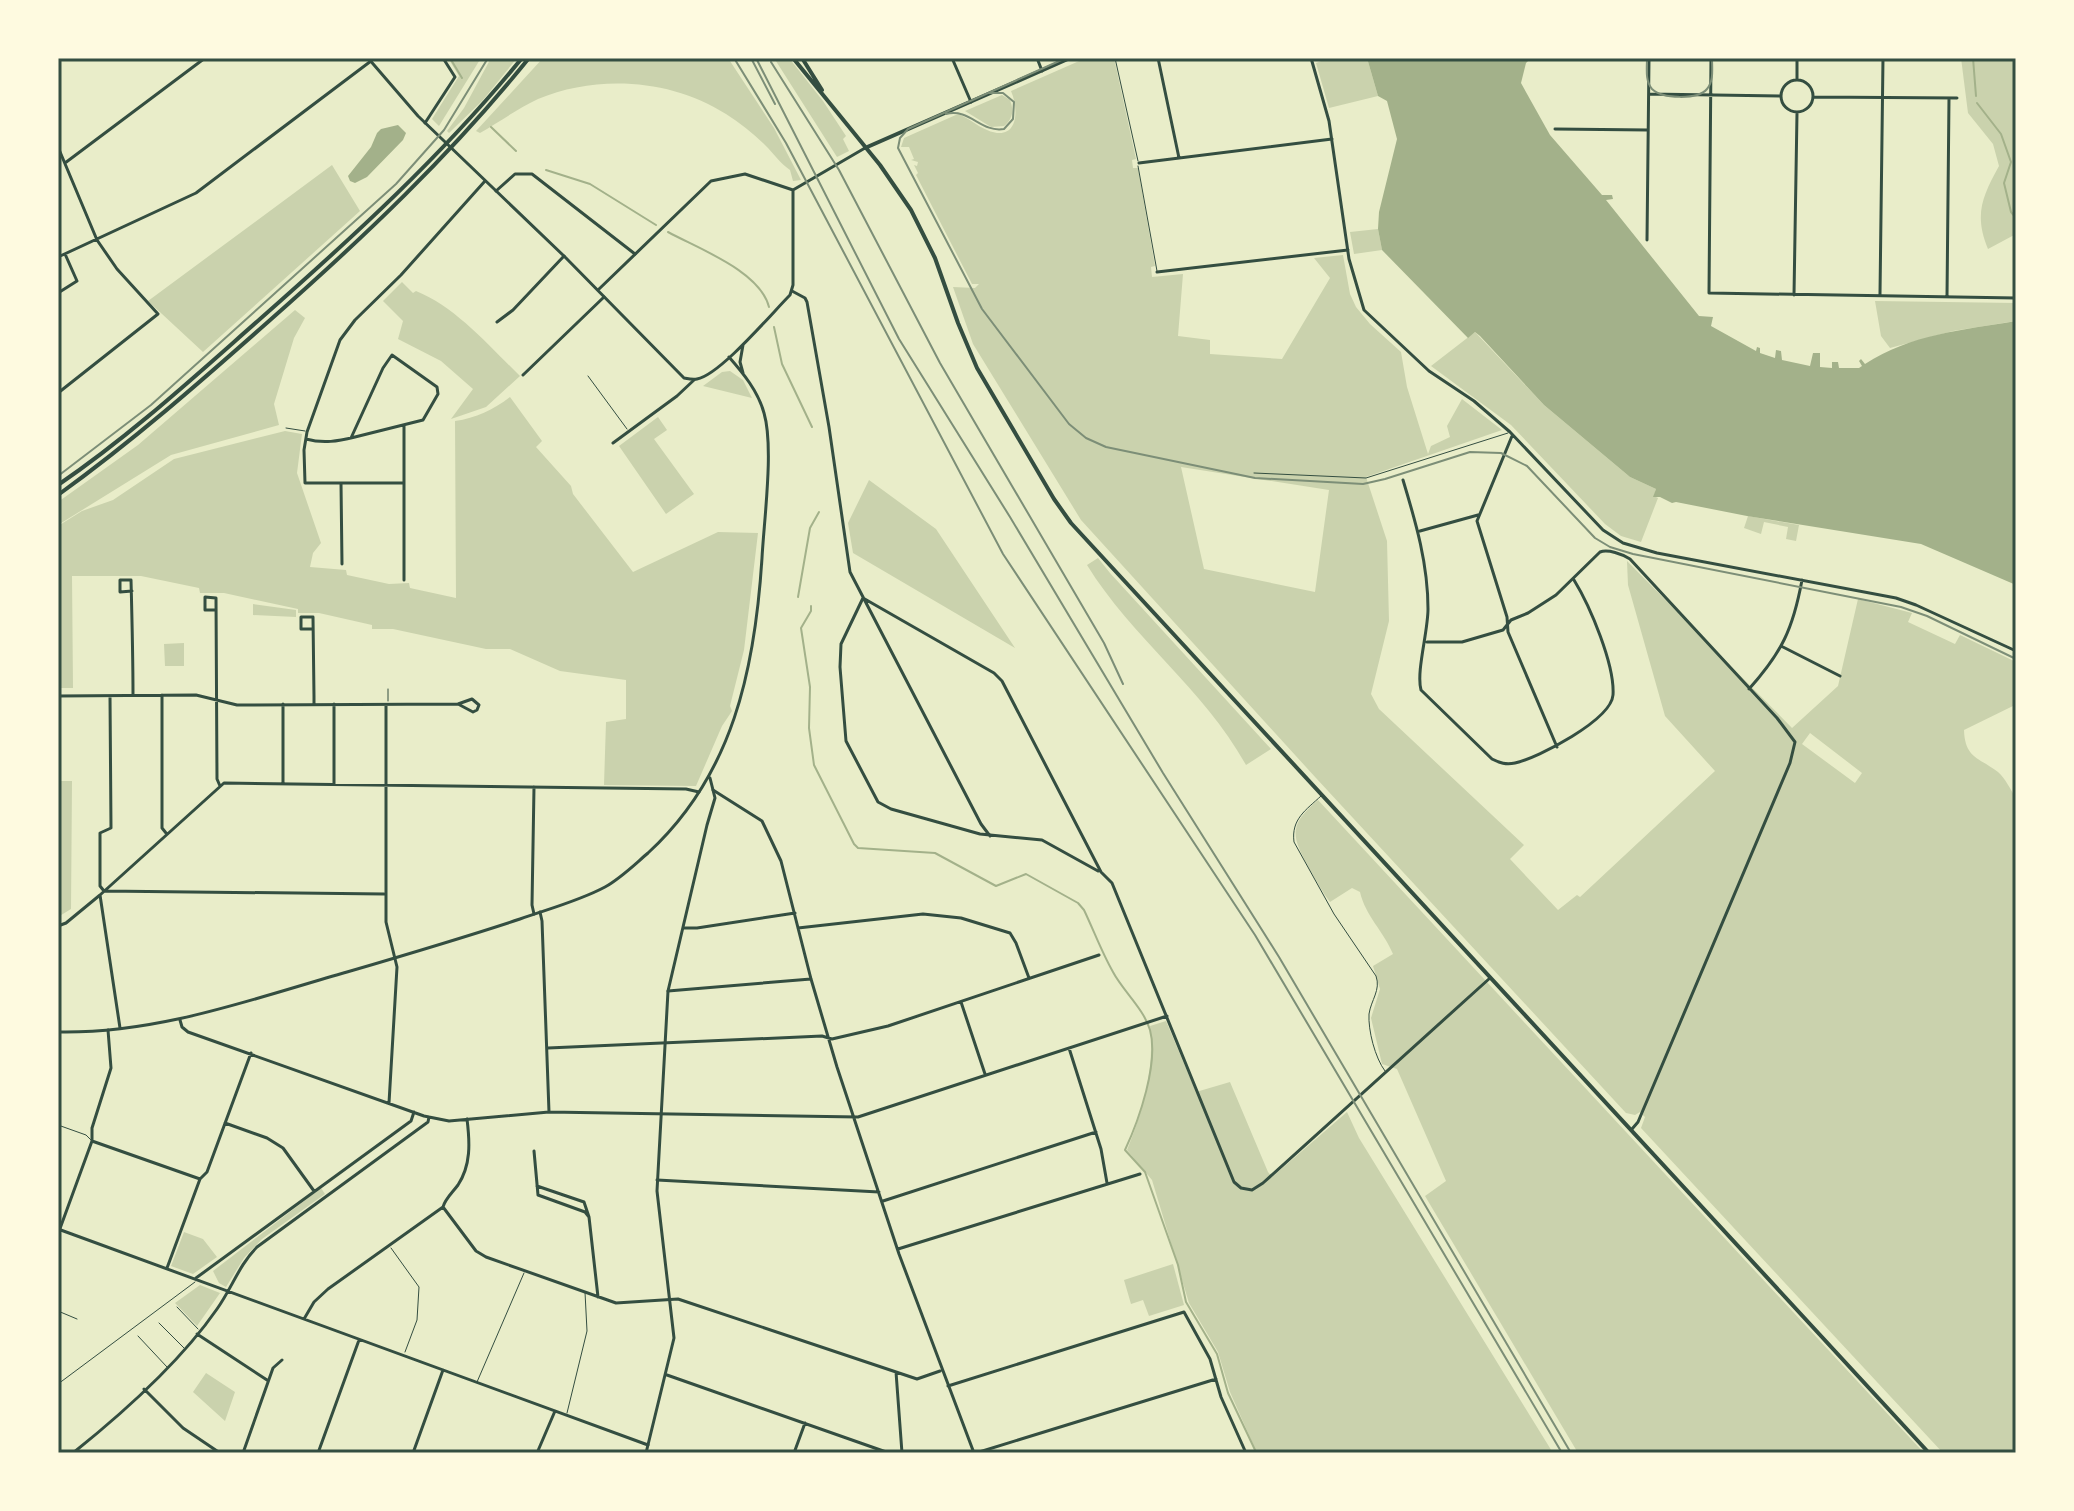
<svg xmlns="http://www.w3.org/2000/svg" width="2074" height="1511" font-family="'DejaVu Sans',sans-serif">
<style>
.green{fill:#cad2ad;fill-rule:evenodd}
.water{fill:#a3b18a}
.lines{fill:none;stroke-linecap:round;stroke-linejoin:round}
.stream{stroke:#a3b18a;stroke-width:2}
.service{stroke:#344e41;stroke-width:1}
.minor{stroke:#344e41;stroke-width:3}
.tertiary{stroke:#344e41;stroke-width:3}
.secondary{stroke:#344e41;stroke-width:4}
.primary{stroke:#344e41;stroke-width:4}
.tram{stroke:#7c8e77;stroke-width:2}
.rail{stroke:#7c8e77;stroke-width:2}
.neatline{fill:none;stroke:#344e41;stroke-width:3}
</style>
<rect width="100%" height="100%" fill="#e9edc9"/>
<path class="green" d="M448 58H481L439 126 432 119 459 76Z
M491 58H517L483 100 449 133 447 131 464 108Z
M543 58H728L774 128 801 180 793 181 790 170C780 163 774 154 765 145 753 133 740 123 726 114 672 79 597 74 538 99 519 108 499 122 480 133L476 131Z
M774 58H789L823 101 846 136 843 139 849 151 837 157Z
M1086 58H1114L1136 159 1132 160 1133 168H1138L1155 266 1151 267 1152 277 1183 274 1178 336 1210 340V354L1282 359 1330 278 1314 258 1343 255 1350 294 1356 307 1370 324 1401 352 1407 387 1428 454 1431 446 1450 437 1447 426 1462 399 1502 430 1366 477 1387 541 1389 621 1371 694 1379 709 1524 845 1510 859 1558 910 1577 895 1580 897 1715 771 1665 716 1628 585 1627 561 1792 728 1838 686 1858 599 1912 613 1908 622 1955 644 1960 635 2016 662 2015 705 1964 730C1965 758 1978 757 1998 772 2005 778 2011 790 2016 799V1453H1943L1641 1128 1645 1117 1640 1112 1635 1115 1626 1113 1316 778 1081 520 973 344 953 287 975 288 979 284H972L916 175 918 173 914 165 917 166 918 162 911 160 914 159 909 147H901L904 138 958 114C969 118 977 126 987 130 1017 143 1020 112 1011 91ZM1181 467 1329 490 1315 592 1204 569ZM1810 733 1862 773 1855 783 1802 744Z
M1329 58H1367L1378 96 1329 108 1316 63Z
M1961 58H2016V234L1988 249C1974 215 1982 197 1999 166L1993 144 1968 113Z
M1002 95 1010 100C1014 110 1013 119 1004 126L991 127 965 111Z
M332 165 360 211 203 352 148 301Z
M1378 229 1382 250 1354 254 1350 232Z
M402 282 413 293 416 291C456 307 489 346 520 376L486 407 451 419 473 389 441 361 398 339 403 321 383 301Z
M1875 301 2016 303V321L1953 331 1890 348 1881 336Z
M295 310 305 318 294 338 274 404 279 425 171 455 58 525V502L138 445Z
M1475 332 1544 405 1630 477 1656 489 1654 496 1658 498 1641 542 1621 536 1605 524 1511 425 1431 366Z
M730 371 743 380 752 398 703 386 722 372Z
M510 397 542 441 536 447 571 486 573 494 633 572 718 532 758 533 744 650 730 706 732 711 722 726 696 786 604 785 606 722 626 719V680L560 671 510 649H486L393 629H372V625L319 613H298V609L224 593H200L199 588 141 576H72L73 688H58V526L82 511 113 500 174 459 285 431 302 434 297 473 321 543 313 553 310 567 346 570 347 575 389 584 409 583 410 588 456 598 455 421C476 418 493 410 510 397Z
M658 417 667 430 654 439 694 494 666 514 619 446Z
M869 480 936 529 1015 648 853 553 848 523Z
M1748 516 1799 525 1796 541 1786 539 1788 527 1764 522 1761 534 1744 528Z
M1098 558 1110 573 1271 749 1246 765C1204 689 1132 638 1087 565Z
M253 604 296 610V617L253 615Z
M184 643V666H165L164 644Z
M58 781H72L71 909 58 917Z
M1318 800 1871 1396 1924 1453H1578L1425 1196 1446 1181 1397 1069 1382 1064 1371 1018 1380 989 1373 966 1393 954C1384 932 1365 915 1360 892L1352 888 1330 902C1322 892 1316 880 1310 870 1292 837 1287 826 1318 800Z
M1166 1021 1196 1092 1230 1082 1268 1172 1272 1177 1347 1112 1359 1138 1553 1453 1256 1451 1230 1392 1218 1352 1189 1303 1152 1180 1127 1150C1143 1111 1155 1069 1150 1026Z
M321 1188 325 1194 262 1239 244 1258 226 1287 219 1283 213 1271Z
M184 1232 203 1239 217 1257 193 1274 171 1266Z
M1173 1264 1184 1305 1149 1316 1143 1300 1131 1304 1124 1280Z
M200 1285 220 1293 197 1326 175 1303Z
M206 1373 235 1392 225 1421 193 1392Z"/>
<path class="water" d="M1367 58H1531L1526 63 1521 83 1550 135 1602 195H1612L1613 199 1606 200 1699 316 1713 317 1711 326 1756 351 1757 347 1760 348V353L1775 358 1776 350 1781 351 1782 360 1810 366 1813 353H1820V367L1832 368V362H1838L1839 368H1859L1862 366 1859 361 1861 359 1865 364C1911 334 1963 330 2016 321V585L1921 544 1747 516 1676 502 1672 503 1660 497H1653L1656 489 1630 477 1544 405 1480 336 1475 332 1468 338 1382 250 1378 229 1379 212 1397 139 1387 101 1378 96Z
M398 125 406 133 403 140 367 177 355 183 350 181 348 176 371 147 377 133 381 129Z"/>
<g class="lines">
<path class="stream" d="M450 58 462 78
M1973 58 1976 96
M1977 103 2001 134 2011 162 2004 183 2011 212 2016 218
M491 127 516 151
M546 170 590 184 656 225
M668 232C699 249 760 271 769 307
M774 327 782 364 812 427
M798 597 810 528 819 512
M811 606V611L801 628 810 687 809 728 814 765 854 844 858 848 935 853 996 886 1026 874 1078 903 1084 910C1094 931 1102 953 1113 972 1123 991 1144 1009 1150 1030 1159 1063 1139 1120 1125 1150L1145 1172 1178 1265 1186 1302 1217 1354 1228 1393 1256 1452 1265 1453"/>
<path class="service" d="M1115 58 1138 161
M1138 166 1157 271
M588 376 627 429
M286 428 305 431
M1254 473 1366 478 1508 433
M388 689V701
M1321 796C1306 810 1291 819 1294 842L1334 914 1376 976C1381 990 1371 1000 1369 1014 1368 1030 1375 1058 1385 1071
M58 1125 86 1135 91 1140
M391 1248 419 1287 417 1320 405 1352
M177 1307 198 1329
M58 1311 77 1319
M159 1323 184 1348
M138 1336 167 1367
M477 1382 524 1273
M58 1384 195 1282
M567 1413 587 1331 585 1292"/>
<path class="minor" d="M952 58 971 102
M1037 58 1042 71
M1158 58 1179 158
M1311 58 1329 121 1349 259 1364 310 1429 371 1474 401 1510 432 1603 530 1623 543 1657 553 1896 598 1916 605 2016 651
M1711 58 1709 293 2016 298
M1781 96a16 16 0 1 1 32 0a16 16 0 1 1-32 0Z
M1797 80V58
M1649 94 1781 96
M1814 97 1957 98
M425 123 455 77 443 58
M1555 129 1648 130
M58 147 97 240 117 269 158 314 58 393
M65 163 205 58
M1139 163 1332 139
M496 191 515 174H532L635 254
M1647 240 1649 58
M58 257 196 193 371 61
M1157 272 1348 250
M792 291 805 298 807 302 829 427 850 572 981 824 990 836
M58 293 77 281 65 254
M1880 294 1883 58
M1794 295 1797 113
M1947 297 1949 98
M497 322 513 310 564 256
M523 375 604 297
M404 426V580
M1512 436 1477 521 1507 617 1508 632 1557 747
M306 439C324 444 338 441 355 437L423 420 438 394 437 387 392 355 383 368 351 438
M613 443 677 396 694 380
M1403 480C1416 523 1428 564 1428 609 1428 632 1416 672 1421 690L1492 759C1500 763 1506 765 1515 763 1538 758 1611 720 1613 695 1615 665 1590 606 1574 580
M341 483 342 564
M404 483H305L304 450 307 432 340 340 355 320 401 275 485 181
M1420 531 1478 515
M132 591 120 592V580H131C132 618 133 657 133 695
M863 598 994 673 1002 681 1101 872 1112 883 1234 1182 1241 1188 1252 1190 1263 1183 1490 978
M863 598 841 644 840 667 846 741 878 802 891 809 980 834 1042 840 1098 871
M216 610H205V597L216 598 217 779 220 786
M313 629H301V617H313L314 697V704
M1427 642H1462L1503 630 1511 620 1528 613 1556 595 1600 552C1608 549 1622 554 1630 559L1777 718 1795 742 1790 763 1638 1122 1632 1129
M1783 647 1840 676
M1749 689C1782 652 1793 629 1802 580
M162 695V828L166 833
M58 696 196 695 237 705 458 704 472 699 479 705 477 710 473 712 458 704
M283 704V784
M334 704V784
M386 705V922L397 967 389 1103
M534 787 532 905 534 914
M713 790 762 821 781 861 811 979 837 1067 899 1254 974 1453
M104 891 384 894
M104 891 100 886V833L111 828 110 696
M100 895 120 1028
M540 912 542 921 549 1112
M58 926 66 923 100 895 224 783 686 789 699 792
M684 928H697L795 913
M798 928 923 914 961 918 1010 933 1016 943 1029 978
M668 991 811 979
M961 1002 985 1074
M180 1020 182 1027 188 1032 424 1116 449 1121 549 1112 858 1117 1167 1016
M548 1048 822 1036 832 1039 888 1026 1099 955
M1069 1048 1101 1149 1107 1183
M225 1123 267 1138 283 1148 314 1191
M92 1141 200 1179
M534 1151 538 1195 585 1212 589 1217 598 1297
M657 1180 879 1192
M537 1186 584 1202 589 1217
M883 1201 1096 1132
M443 1207 476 1251 486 1257 616 1303 678 1299 917 1379 940 1371
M58 1229 648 1445
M58 1234 92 1141V1128L111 1068 108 1030
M898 1249 1140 1174
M167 1268 200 1179 207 1172 251 1053
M196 1278 411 1121 414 1112
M304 1319 314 1302 328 1289 443 1207C445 1199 452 1193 458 1185 471 1165 470 1143 467 1119
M197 1334 267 1380
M896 1372 902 1453
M667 1375 889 1453
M948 1386 1184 1312 1210 1359 1221 1397 1246 1453
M144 1389 183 1428 220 1453
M73 1453C123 1413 181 1361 217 1309 232 1288 239 1265 257 1247L428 1122 429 1117
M243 1453 273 1368 282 1360
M318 1453 359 1340
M413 1453 443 1370
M537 1453 555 1411
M794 1453 805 1423
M976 1453 1216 1379"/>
<path class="tertiary" d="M368 58 418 116 564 256 684 378C689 379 693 380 697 379 720 375 772 313 790 295L793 285V190
M793 190 865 148
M598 290 711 181 745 174 793 190
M743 345 740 362 743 373
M58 1032C158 1034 252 999 347 972 405 955 463 938 520 919 548 909 579 901 605 887 621 878 634 865 648 853 733 775 755 669 762 558 764 520 774 447 764 413 758 391 743 373 729 357
M646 1453 674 1338 657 1191 668 991 707 825 715 798 710 778"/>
<path class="secondary" d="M793 58 880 165 911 210 935 258 958 323 977 368 1054 499 1071 523 1929 1453
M802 58 822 90
M865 148 1070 58"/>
<path class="primary" d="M58 485C131 435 194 377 260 319 353 237 443 155 522 58
M58 495C134 440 199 383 269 321 362 239 451 155 529 58"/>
<path class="tram" d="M756 58 899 339 1010 517 1163 773 1279 957 1571 1453
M1066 58 908 129 900 138 898 148 982 309 1069 424 1086 438 1106 447 1255 478 1363 484 1385 479 1470 452 1501 453 1527 466 1595 538 1610 547 1633 554 1901 607 1927 616 2016 659
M1647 58C1647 68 1645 81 1652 89 1662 99 1698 100 1707 89 1714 81 1712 68 1712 58
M771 62 839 170 940 363 1104 643 1123 684
M946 114C970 108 981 133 1004 129L1013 119 1014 102 1003 93H988
M58 476 151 405 396 184 444 130 488 58"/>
<path class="rail" d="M734 58 786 143 1003 554 1255 935 1562 1453
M751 58 775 104"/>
</g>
<rect width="2074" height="1511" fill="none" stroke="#fefae0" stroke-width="120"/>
<rect x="60" y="60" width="1954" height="1391" class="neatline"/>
</svg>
